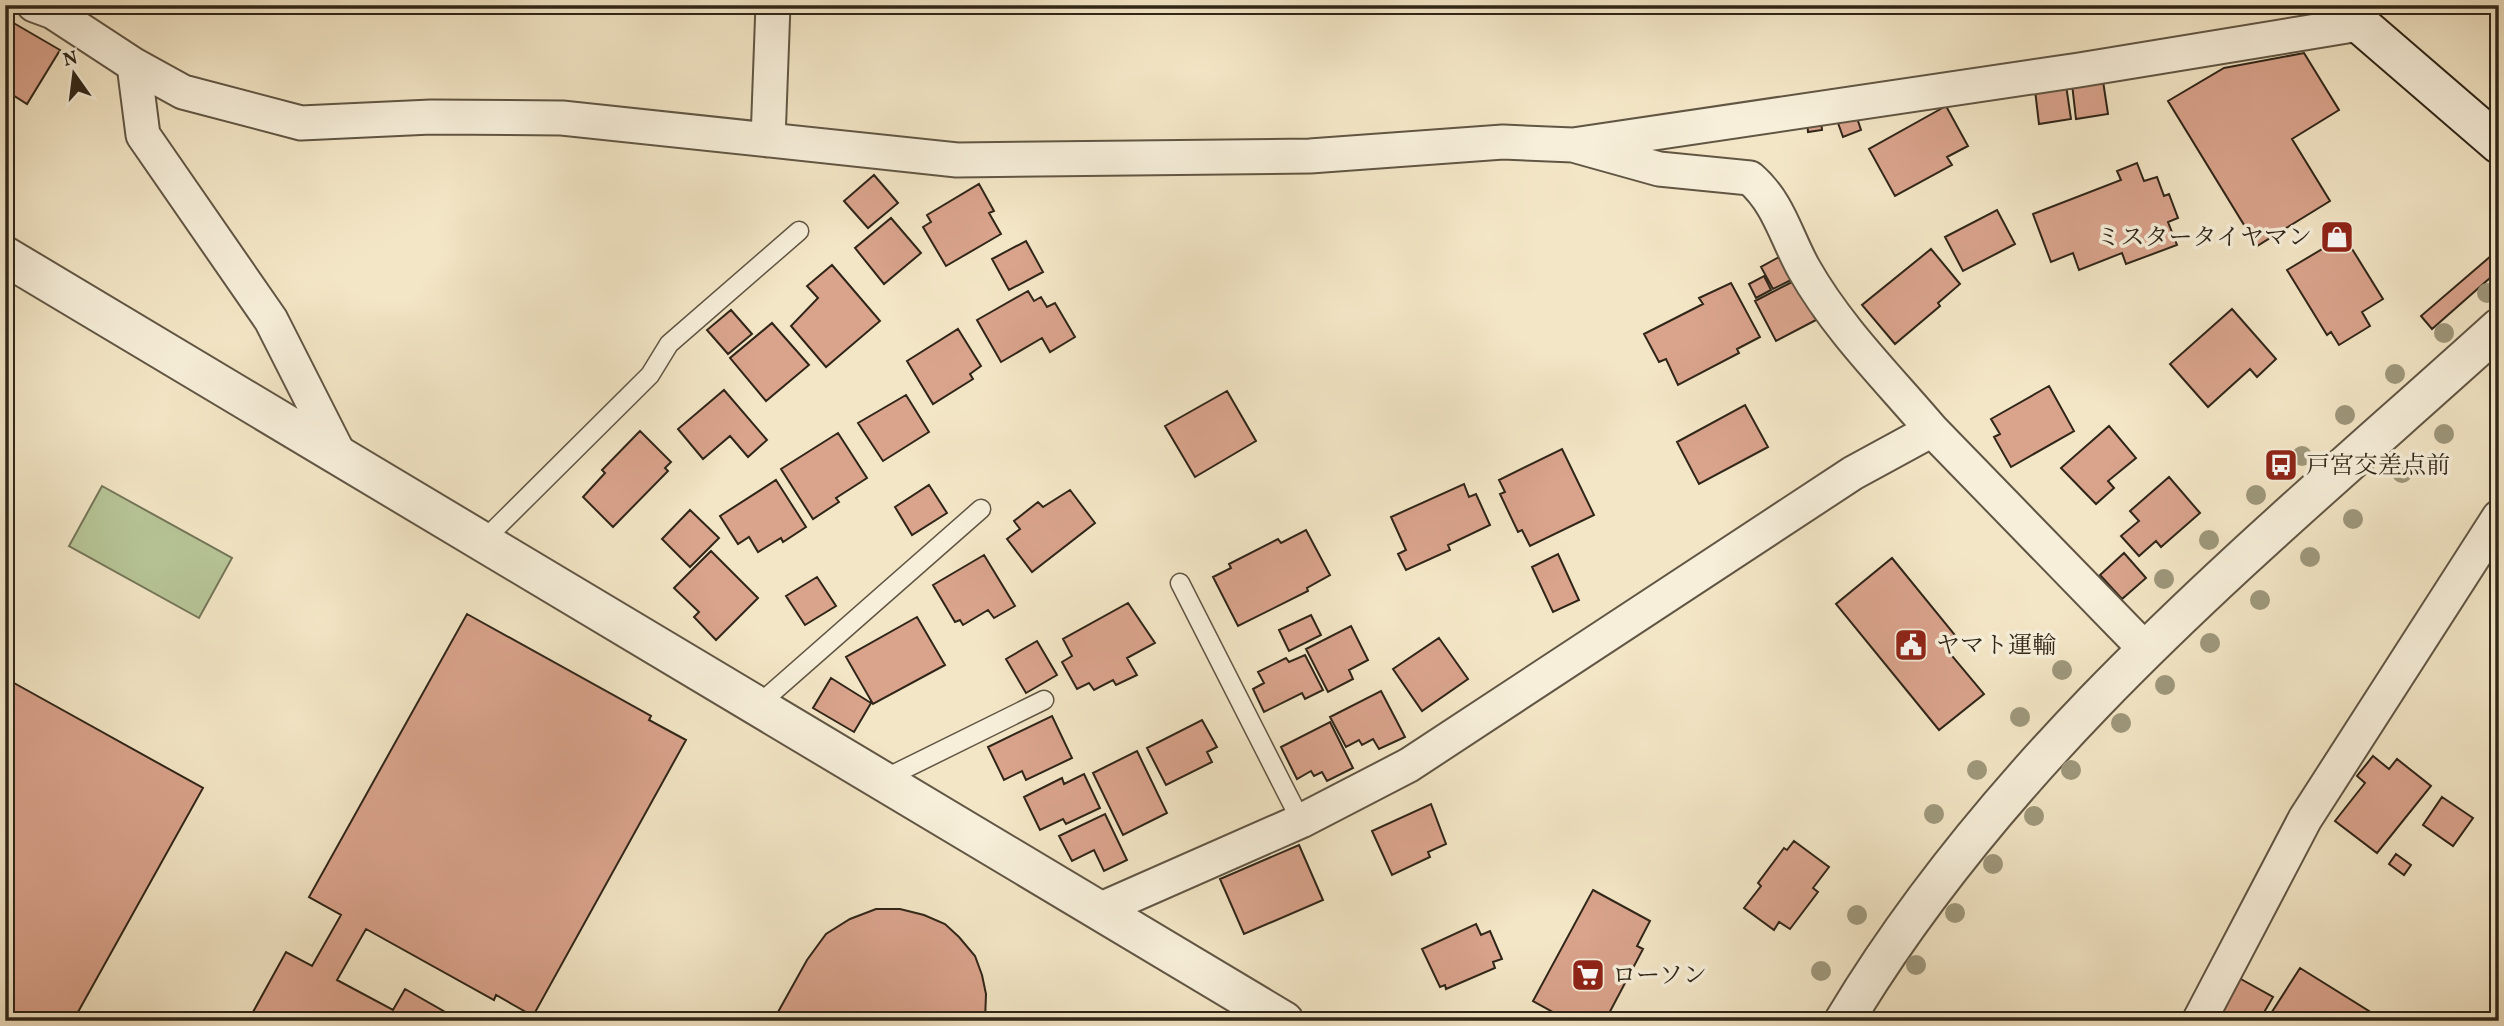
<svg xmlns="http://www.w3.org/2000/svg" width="2504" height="1026" font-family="Vollkorn,'Noto Serif JP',serif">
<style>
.green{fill:#b7c698;stroke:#747658;stroke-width:2}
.building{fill:#d9a38c;stroke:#302618;stroke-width:2}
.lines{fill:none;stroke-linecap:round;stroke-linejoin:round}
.service-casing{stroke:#615644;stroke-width:21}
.minor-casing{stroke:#615644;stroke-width:37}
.tertiary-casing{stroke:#615644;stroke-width:42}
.secondary-casing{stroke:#302618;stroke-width:42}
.service{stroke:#f7efda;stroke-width:18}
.minor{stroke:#f7efda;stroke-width:33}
.tertiary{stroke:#f7efda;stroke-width:38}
.secondary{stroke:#f7efda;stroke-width:38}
.tree{fill:#9e977b}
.labels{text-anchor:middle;stroke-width:7;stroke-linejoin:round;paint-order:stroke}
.poi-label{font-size:24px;fill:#302618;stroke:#f7efda;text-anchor:start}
</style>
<rect width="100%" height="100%" fill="#f3e6c6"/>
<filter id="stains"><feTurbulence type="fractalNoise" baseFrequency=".00286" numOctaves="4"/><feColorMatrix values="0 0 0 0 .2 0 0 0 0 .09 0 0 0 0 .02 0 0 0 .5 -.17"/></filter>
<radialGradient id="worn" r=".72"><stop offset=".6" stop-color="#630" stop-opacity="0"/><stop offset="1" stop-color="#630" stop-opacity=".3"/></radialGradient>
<path class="green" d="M102 486 232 558 199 618 69 546Z"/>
<path class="building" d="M5 18 60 50 27 104 5 90Z
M2304 53 2339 110 2292 139 2330 201 2257 246 2168 101 2224 68Z
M2103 81 2108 114 2076 119 2072 84Z
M2066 85 2071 119 2039 124 2035 90Z
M1946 106 1968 146 1947 157 1952 165 1895 196 1869 149Z
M1856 115 1861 130 1843 137 1838 123Z
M1821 120 1822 130 1808 132 1807 121Z
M2137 163 2144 181 2157 177 2164 196 2169 194 2178 218 2168 222 2177 245 2126 264 2122 253 2079 270 2073 253 2051 262 2033 214 2121 180 2117 171Z
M874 175 898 203 868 228 844 201Z
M979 184 994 211 989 213 1001 234 946 266 923 227 931 222 927 215Z
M1997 210 2015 244 1963 271 1945 237Z
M891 218 921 253 884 284 855 248Z
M2344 236 2383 299 2362 312 2370 326 2339 345 2331 332 2327 335 2287 270Z
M1026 241 1043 272 1009 290 992 259Z
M1931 249 1960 284 1938 303 1940 306 1895 344 1862 305Z
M2499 249V270L2432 329 2421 316Z
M1779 257 1791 280 1773 289 1761 267Z
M832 265 880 321 826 367 791 326 818 298 807 286Z
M1764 276 1771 290 1756 298 1749 284Z
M1794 281 1816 320 1776 341 1755 301Z
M1731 283 1760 337 1737 349 1739 353 1678 385 1666 359 1659 362 1644 334 1703 304 1699 298Z
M1028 291 1034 301 1041 297 1047 307 1055 303 1075 337 1050 352 1042 338 1001 362 977 320Z
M2232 309 2276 359 2257 377 2250 369 2208 407 2170 364Z
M731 310 752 334 728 354 707 330Z
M772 323 809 365 766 401 730 358Z
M958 329 981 366 970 374 973 379 933 404 907 361Z
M2049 386 2074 431 2011 467 1994 437 2000 434 1991 419Z
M724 390 767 440 748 457 730 436 703 459 678 429Z
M1227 391 1256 441 1195 477 1165 426Z
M906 395 929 432 883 461 858 423Z
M1745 405 1768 447 1699 484 1677 442Z
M2109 426 2136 458 2108 481 2114 488 2096 504 2061 468Z
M640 431 671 462 665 468 668 471 613 527 583 497 605 473 602 470Z
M838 433 867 478 836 498 839 502 813 519 781 469Z
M1562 449 1594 515 1530 546 1522 530 1518 532 1500 494 1505 492 1499 480Z
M2169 477 2200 513 2161 547 2156 541 2139 556 2121 536 2139 521 2130 511Z
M776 480 806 527 783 542 781 538 758 552 749 537 738 544 720 516Z
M1464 484 1469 497 1476 494 1490 525 1448 545 1450 550 1406 570 1398 554 1406 550 1391 517Z
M929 485 947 513 912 535 895 507Z
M1070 490 1095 523 1032 572 1007 539 1020 529 1014 521 1038 502 1043 507Z
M690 510 719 538 690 567 662 539Z
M1306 530 1330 575 1307 588 1308 591 1238 626 1213 577 1231 568 1229 564 1278 539 1281 543Z
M711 551 758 598 716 640 694 617 699 612 674 588Z
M2124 553 2146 578 2122 599 2100 575Z
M1558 554 1579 600 1553 612 1532 567Z
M984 555 1015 606 994 618 988 610 963 625 960 620 955 622 933 585Z
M1892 558 1959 640 1947 650 1984 694 1939 730 1836 604Z
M817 577 836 606 805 625 786 596Z
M1128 603 1155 643 1127 658 1137 675 1116 685 1113 680 1094 690 1089 683 1077 689 1062 662 1072 656 1063 639Z
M467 614 651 716 649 720 686 740 533 1016 496 995 494 1000 366 929 337 980 393 1010 405 989 461 1021H248L286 952 312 966 341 915 309 897Z
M1311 615 1321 635 1289 651 1279 630Z
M917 617 945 665 873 704 846 657Z
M1351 626 1368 660 1349 670 1353 679 1328 692 1306 649Z
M1439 638 1468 679 1422 711 1393 669Z
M1037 641 1057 675 1026 693 1006 659Z
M1305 655 1323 690 1305 699 1302 693 1264 712 1253 689 1264 683 1258 672 1286 658 1289 662Z
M5 678 203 788 73 1021H5Z
M831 678 871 703 854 732 813 708Z
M1381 691 1405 737 1379 749 1373 739 1362 745 1359 740 1346 747 1330 717Z
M1052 716 1072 758 1026 780 1022 771 1004 780 988 747Z
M1202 720 1217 747 1207 752 1212 762 1166 785 1147 748Z
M1330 722 1353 768 1327 781 1322 772 1314 776 1311 771 1297 779 1281 747Z
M1137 751 1167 813 1123 835 1093 773Z
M2373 756 2389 769 2397 759 2431 786 2377 853 2335 821 2365 783 2357 776Z
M1084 774 1100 808 1066 824 1063 819 1040 830 1024 797 1062 778 1064 784Z
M2442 797 2473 818 2453 846 2423 825Z
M1431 804 1446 844 1428 852 1430 857 1392 875 1372 831Z
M1105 814 1127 860 1104 871 1094 850 1072 861 1059 836Z
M1794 841 1829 867 1813 888 1818 892 1790 929 1779 922 1774 930 1744 908 1761 886 1758 883 1784 848 1787 850Z
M1299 845 1323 900 1244 934 1220 879Z
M2396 854 2411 865 2404 875 2389 864Z
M1593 890 1650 921 1637 946 1643 949 1605 1021H1569L1533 1001Z
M876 909H900L924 915 945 924 959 937 975 956 982 975 986 994 985 1021H773L807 960 826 934 850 919Z
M1476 924 1481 935 1490 931 1502 959 1493 962 1495 968 1446 989 1445 985 1440 987 1422 949Z
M2300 968 2385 1021H2279L2270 1015Z
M2239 978 2273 997 2259 1021H2214Z"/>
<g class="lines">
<defs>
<path id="service" d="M482 542 650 375 669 344 799 231
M1180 583 1301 821
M758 705 981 509
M882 780 1044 700"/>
<path id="minor" d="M34 5 53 12 134 65 183 92 301 123 431 117 562 118 957 160 1310 156 1503 142 1573 145
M134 65 143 135 271 320 342 460
M768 140 773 5
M1932 430C1888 378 1838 329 1804 269 1786 237 1779 203 1750 178L1659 169 1573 145 2079 70 2359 24
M1099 910 1301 821 1409 765 1853 473 1932 430 2145 649
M2199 1021 2305 819 2499 517"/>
<path id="tertiary" d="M5 256 1284 1021
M1844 1021C2010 744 2263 542 2499 328"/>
<path id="secondary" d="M2338 5 2499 144"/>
</defs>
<use href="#service" class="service-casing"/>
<use href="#minor" class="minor-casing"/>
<use href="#tertiary" class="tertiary-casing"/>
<use href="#secondary" class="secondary-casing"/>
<use href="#service" class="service"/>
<use href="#minor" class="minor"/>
<use href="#tertiary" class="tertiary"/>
<use href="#secondary" class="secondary"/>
</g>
<g class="tree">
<circle cx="2487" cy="293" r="10"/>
<circle cx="2444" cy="333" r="10"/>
<circle cx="2395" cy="374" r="10"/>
<circle cx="2345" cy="415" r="10"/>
<circle cx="2444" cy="434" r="10"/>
<circle cx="2302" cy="456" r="10"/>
<circle cx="2402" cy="473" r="10"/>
<circle cx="2256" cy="495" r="10"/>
<circle cx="2353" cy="519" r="10"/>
<circle cx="2209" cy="540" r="10"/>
<circle cx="2310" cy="557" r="10"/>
<circle cx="2164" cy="579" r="10"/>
<circle cx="2260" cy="600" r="10"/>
<circle cx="2210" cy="643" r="10"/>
<circle cx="2062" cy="670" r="10"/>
<circle cx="2165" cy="685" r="10"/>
<circle cx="2020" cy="717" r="10"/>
<circle cx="2121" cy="723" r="10"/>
<circle cx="1977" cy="770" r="10"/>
<circle cx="2071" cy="770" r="10"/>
<circle cx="1934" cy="814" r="10"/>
<circle cx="2034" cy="816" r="10"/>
<circle cx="1993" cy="864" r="10"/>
<circle cx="1955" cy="913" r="10"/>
<circle cx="1857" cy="915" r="10"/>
<circle cx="1916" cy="965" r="10"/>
<circle cx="1821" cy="971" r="10"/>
</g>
<defs>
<symbol id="shop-square" viewBox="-11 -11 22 22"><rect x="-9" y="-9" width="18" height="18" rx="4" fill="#8f2418" stroke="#f7efda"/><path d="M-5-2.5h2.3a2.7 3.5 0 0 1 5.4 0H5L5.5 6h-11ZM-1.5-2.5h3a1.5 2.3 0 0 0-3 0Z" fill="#fff"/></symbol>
<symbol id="bus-square" viewBox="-11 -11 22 22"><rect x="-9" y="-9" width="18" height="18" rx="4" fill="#8f2418" stroke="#f7efda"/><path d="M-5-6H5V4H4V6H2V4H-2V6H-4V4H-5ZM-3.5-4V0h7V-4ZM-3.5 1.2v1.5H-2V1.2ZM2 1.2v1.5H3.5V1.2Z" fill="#fff"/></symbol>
<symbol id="civic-square" viewBox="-11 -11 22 22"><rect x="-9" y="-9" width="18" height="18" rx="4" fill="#8f2418" stroke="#f7efda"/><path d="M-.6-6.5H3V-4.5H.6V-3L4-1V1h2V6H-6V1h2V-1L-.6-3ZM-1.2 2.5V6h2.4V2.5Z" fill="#fff"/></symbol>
<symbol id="supermarket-square" viewBox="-11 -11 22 22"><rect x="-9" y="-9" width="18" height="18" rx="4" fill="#8f2418" stroke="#f7efda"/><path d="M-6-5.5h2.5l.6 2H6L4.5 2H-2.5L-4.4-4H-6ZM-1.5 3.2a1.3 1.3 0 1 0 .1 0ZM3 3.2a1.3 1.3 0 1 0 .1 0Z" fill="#fff"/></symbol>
</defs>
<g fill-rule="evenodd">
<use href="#shop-square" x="2318" y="218" width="38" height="38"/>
<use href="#bus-square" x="2262" y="446" width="38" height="38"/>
<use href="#civic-square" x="1892" y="626" width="38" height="38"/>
<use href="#supermarket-square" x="1569" y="956" width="38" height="38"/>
</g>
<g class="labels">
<g class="poi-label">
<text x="2312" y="245" text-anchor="end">ミスタータイヤマン</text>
<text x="2306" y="473">戸宮交差点前</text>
<text x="1936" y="653">ヤマト運輸</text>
<text x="1612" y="983">ローソン</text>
</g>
</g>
<rect width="2504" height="1026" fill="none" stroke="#f3e6c6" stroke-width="28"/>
<rect x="7" y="7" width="2490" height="1012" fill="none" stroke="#302618" stroke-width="3.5"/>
<rect x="14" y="14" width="2476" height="998" fill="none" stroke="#302618" stroke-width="2"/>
<g transform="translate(74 74) rotate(346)" stroke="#f7efda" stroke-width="5" paint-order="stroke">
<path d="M0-5L12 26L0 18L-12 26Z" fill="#302618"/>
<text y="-10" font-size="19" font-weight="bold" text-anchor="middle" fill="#302618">N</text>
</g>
<rect width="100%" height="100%" filter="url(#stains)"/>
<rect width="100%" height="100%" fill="url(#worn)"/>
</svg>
